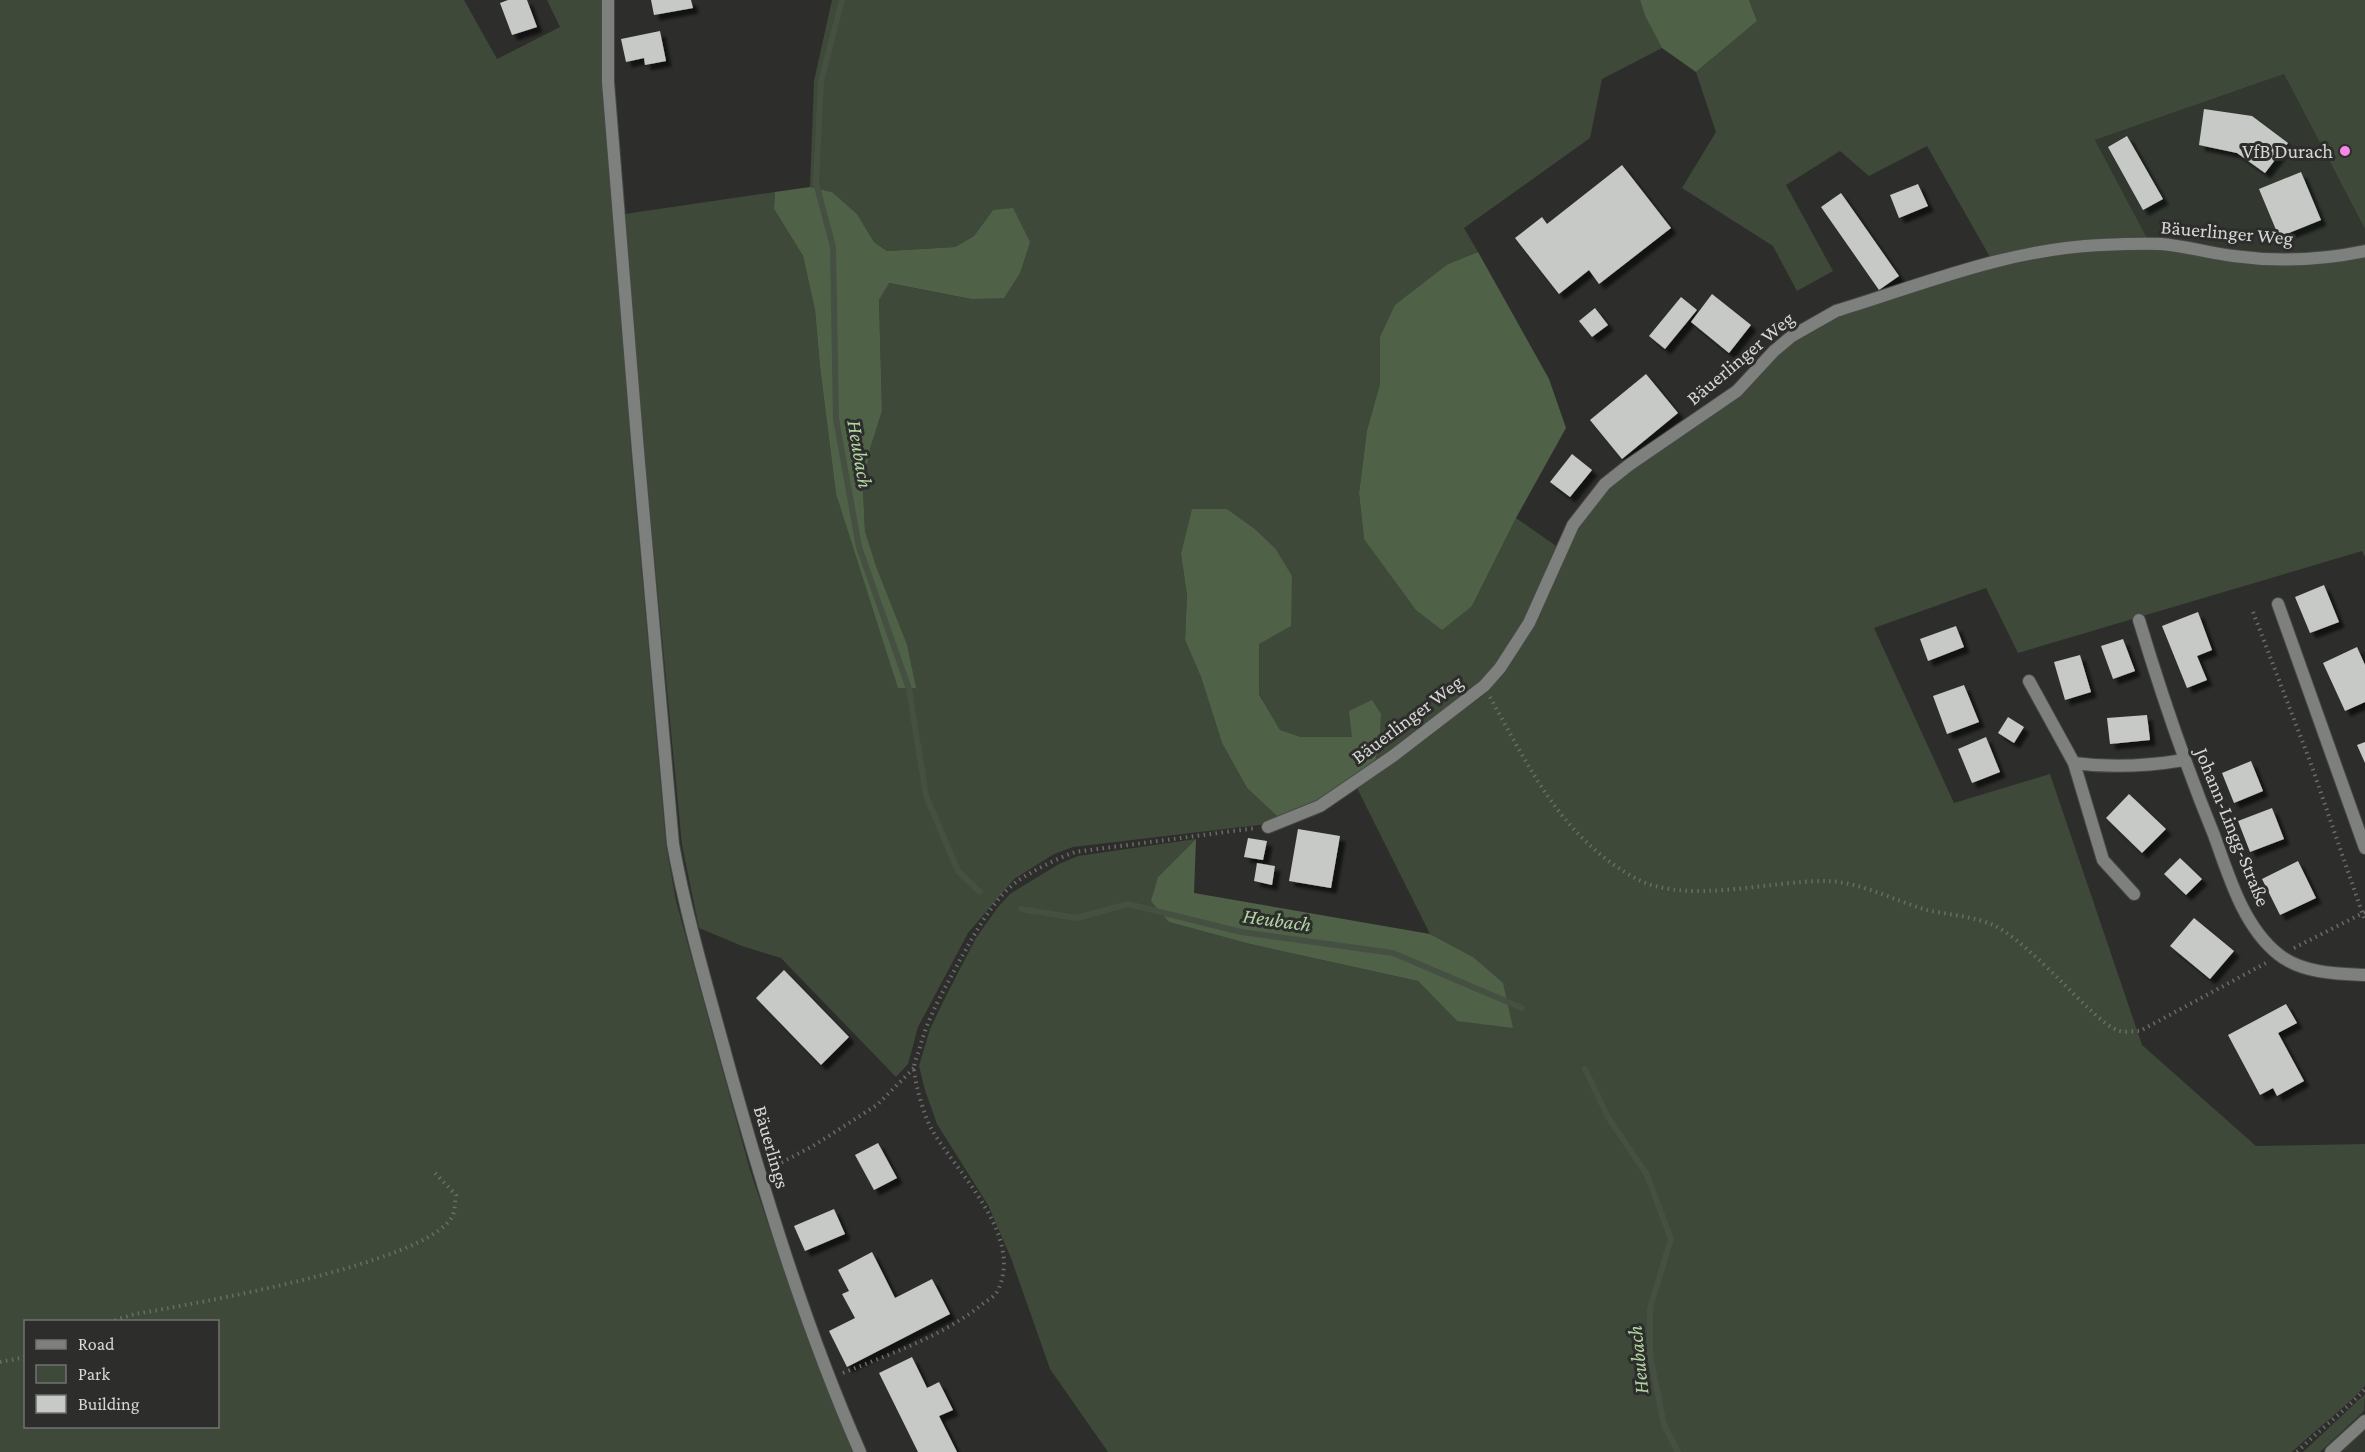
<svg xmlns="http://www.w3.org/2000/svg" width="2365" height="1452" font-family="'Crimson Pro',serif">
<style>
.built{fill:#323730}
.green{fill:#3e4939;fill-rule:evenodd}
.forest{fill:#4f6247}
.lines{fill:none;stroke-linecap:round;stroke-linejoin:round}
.stream{stroke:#455042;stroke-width:6}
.building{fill:#c7c9c6;filter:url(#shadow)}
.street-casing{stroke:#474947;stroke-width:14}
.path{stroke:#6b6c6a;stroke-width:4;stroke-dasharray:1.5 4.5;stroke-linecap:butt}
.street{stroke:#7e807e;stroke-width:12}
.poi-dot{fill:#f987e8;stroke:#2d2e2c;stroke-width:2}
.labels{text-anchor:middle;stroke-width:6;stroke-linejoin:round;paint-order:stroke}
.poi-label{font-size:20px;fill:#d6d7d6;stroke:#2d2e2c;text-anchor:end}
.street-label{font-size:20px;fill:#d6d7d6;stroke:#2d2e2c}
.water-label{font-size:21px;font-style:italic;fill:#b1d4a2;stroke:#2d2e2c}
</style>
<defs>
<filter id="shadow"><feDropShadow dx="5.5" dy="5.5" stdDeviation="1.5" flood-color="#0009"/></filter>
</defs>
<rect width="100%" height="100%" fill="#2d2e2c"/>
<path class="built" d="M2284 74 2365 229V247L2330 254H2235L2148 240 2095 140Z
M2365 1430V1452H2339Z"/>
<path class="green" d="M0 0H464L497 59 560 27 547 0H603L631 451 666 845 676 901 750 1170 767 1221 824 1379 853 1452H0ZM26 1322H218V1426H26Z
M832 0H1640L1645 16 1662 48 1602 79 1590 138 1464 228 1478 252 1448 264 1380 337V384L1367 430 1359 493 1364 539 1472 606 1516 518 1556 546 1524 621 1496 663 1481 682 1375 763 1380 740 1381 714 1352 737H1301L1280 730 1259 693V644L1275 548 1255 529 1227 509 1181 554 1187 596 1185 640 1201 677 1222 743 1247 788 1280 819 1267 824 1073 847 1054 854 1014 879 968 933 918 1027 908 1064 896 1077 781 958 742 946 699 928 682 845 644 450 625 214 775 192 774 209 803 256 815 310 820 367 836 494 883 640 877 569 865 531 863 490 870 449 882 411 879 300 888 283 971 299 993 210 974 236 955 247 887 251 874 242 857 214 832 192 810 187 814 81Z
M1749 0H2365V229L2284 74 2095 140 2148 240 1990 257 1927 146 1869 176 1840 151 1786 185 1833 271 1797 291 1773 246 1682 188 1716 132 1696 72 1757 21Z
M2161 248 2234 260 2365 256V557L2362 551 2018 653 1986 588 1874 628 1954 803 2050 774 2142 1045 2256 1146 2365 1144V1386C2343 1410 2316 1429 2292 1452H1108L1050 1369 1011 1258 988 1205 937 1124 925 1090 919 1066 930 1029 945 998 976 938 998 907 1010 894 1059 864 1078 856 1196 839 1158 877 1169 922 1250 944 1418 981 1457 1021 1473 957 1430 934 1356 786 1483 696 1504 672 1533 625 1578 528 1609 487 1632 468 1686 434 1739 394 1794 339 1838 316 1993 264 2046 254Z
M2365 1394 2364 1411 2320 1452H2303Z"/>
<path class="forest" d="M1640 0H1749L1757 21 1696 72 1662 48 1645 16Z
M810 187 832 192 857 214 874 242 887 251 955 247 974 236 993 210 1013 208 1030 242 1020 273 1004 298 971 299 889 283 879 300 882 411 870 449 863 490 865 531 877 569 907 645 916 688H898L836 494 820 367 815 310 803 256 774 209 775 192Z
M1478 252 1549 379 1566 428 1516 518 1472 606 1442 630 1416 610 1364 539 1359 493 1367 430 1380 384V337L1395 305 1448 264Z
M1192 509H1227L1255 529 1275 548 1292 576 1291 626 1259 644V694L1280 730 1301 737H1352L1349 711 1372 700 1381 714 1380 740 1375 763 1319 802 1280 819 1247 788 1222 743 1201 677 1185 640 1187 596 1181 554Z
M1196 839 1194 893 1430 934 1473 957 1503 983 1513 1028 1457 1021 1418 981 1250 944 1169 922 1151 901 1158 877Z"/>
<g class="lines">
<path class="stream" d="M842 0 821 81 816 183 833 247 836 419 859 547 909 689 926 796 958 871 980 892
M1021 909 1077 918 1128 904 1241 932 1393 953 1522 1008
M1585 1069 1608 1117 1647 1175 1671 1239 1650 1308V1355L1664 1425 1678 1452"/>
</g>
<path class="building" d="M508 0H527L537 27 512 35 500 3Z
M651 0H691L693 8 654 15Z
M660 31 666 61 645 65 644 58 626 62 621 39Z
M2204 109 2252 116 2288 143 2265 173 2237 153 2199 145Z
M2127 136 2163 199 2143 210 2108 147Z
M1622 165 1671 228 1599 284 1589 270 1559 294 1515 238 1542 217 1547 224Z
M2301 172 2321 220 2279 237 2259 189Z
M1918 184 1928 206 1899 218 1890 195Z
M1841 193 1899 276 1879 290 1821 207Z
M1712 294 1751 325 1729 353 1691 322Z
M1681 297 1697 310 1665 349 1649 336Z
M1595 308 1608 325 1592 337 1579 321Z
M1646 374 1678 413 1622 459 1590 420Z
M1572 454 1592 470 1570 497 1550 482Z
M2324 585 2339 622 2310 633 2295 597Z
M2198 612 2212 650 2197 656 2207 680 2187 688 2162 626Z
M1956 626 1964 647 1928 661 1920 639Z
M2123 639 2135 671 2113 679 2101 646Z
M2357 647 2365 665V702L2345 711 2323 663Z
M2080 655 2091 692 2065 700 2054 662Z
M1964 685 1979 722 1947 734 1933 696Z
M2147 715 2150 740 2110 744 2107 718Z
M2008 717 2024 727 2014 743 1998 733Z
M1986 737 2000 772 1972 783 1958 749Z
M2365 742V763L2357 745Z
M2251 761 2263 791 2234 803 2222 773Z
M2129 794 2166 829 2142 853 2106 818Z
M2272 808 2284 839 2250 852 2238 821Z
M1298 829 1340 836 1331 888 1289 881Z
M1248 838 1267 841 1263 860 1244 857Z
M2180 858 2202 879 2186 895 2164 874Z
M2298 861 2316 898 2280 915 2262 879Z
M1257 863 1275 866 1272 885 1254 881Z
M2194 918 2234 951 2210 979 2170 946Z
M784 970 849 1037 821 1065 756 998Z
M2286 1004 2297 1023 2278 1033 2304 1081 2277 1096 2273 1088 2260 1095 2228 1035Z
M878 1143 897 1178 874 1190 855 1155Z
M834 1209 845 1234 805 1251 794 1226Z
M872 1252 895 1298 932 1279 950 1314 847 1367 829 1331 855 1318 842 1294 849 1291 838 1270Z
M912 1357 927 1388 939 1382 953 1410 939 1416 957 1452H918L879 1373Z"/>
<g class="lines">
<defs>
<path id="street" d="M608 0V82L638 451 673 844C686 916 707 986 726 1056 763 1190 804 1324 860 1452
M2278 604 2365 848
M2139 620C2161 693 2185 764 2214 835 2229 876 2243 926 2278 954 2301 973 2337 974 2365 975
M2029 681 2074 763C2110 768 2148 766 2184 760
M2074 763 2103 860 2134 894
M1268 827 1320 806 1393 756 1484 686 1500 668 1529 623 1573 525 1605 484 1629 465 1737 391 1774 351 1792 336 1836 311C1924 284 2008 249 2101 245 2121 244 2142 243 2161 244 2185 246 2209 253 2233 256 2277 262 2322 260 2365 251
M2331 1452 2365 1421"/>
</defs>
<use href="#street" class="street-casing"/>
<path class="path" d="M2253 612 2311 764 2365 921
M1490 697C1529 767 1561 837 1635 878 1685 906 1771 880 1827 881 1861 882 1895 901 1927 910 1948 915 1973 916 1993 925 2021 938 2062 983 2085 1005 2095 1014 2105 1025 2117 1030 2123 1033 2133 1031 2140 1031L2266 963
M2294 948 2365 912
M771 1168 813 1146 877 1105 914 1068
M109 1322 135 1314C193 1304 425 1264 452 1217 455 1212 455 1201 456 1195L434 1172
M0 1362 26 1357
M843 1373C892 1353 944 1336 985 1302 990 1299 996 1295 998 1290 1024 1235 957 1173 932 1130 924 1116 915 1084 914 1069 914 1063 917 1056 919 1051 927 1018 944 990 960 960 974 935 994 897 1019 880 1036 869 1056 859 1075 852L1256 828
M2297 1452C2319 1430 2344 1412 2365 1389"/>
<use href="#street" class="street"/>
</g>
<circle class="poi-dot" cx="2345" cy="151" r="6"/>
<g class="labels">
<g class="poi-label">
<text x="2333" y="158">VfB Durach</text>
</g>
<g class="street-label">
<text transform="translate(2227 232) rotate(5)" y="7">Bäuerlinger Weg</text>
<text transform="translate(1740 358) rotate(-40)" y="7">Bäuerlinger Weg</text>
<text transform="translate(1407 719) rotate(-37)" y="7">Bäuerlinger Weg</text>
<text transform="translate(2233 827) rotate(68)" y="7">Johann-Lingg-Straße</text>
<text transform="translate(772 1147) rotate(74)" y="7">Bäuerlings</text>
</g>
<g class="water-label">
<text transform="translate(860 454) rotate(80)" y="7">Heubach</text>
<text transform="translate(1277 920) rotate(8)" y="7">Heubach</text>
<text transform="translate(1638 1360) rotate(-96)" y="7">Heubach</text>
</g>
</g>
<rect x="24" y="1320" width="195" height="108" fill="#2d2e2c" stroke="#717270" stroke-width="1.5"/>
<rect x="36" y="1340" width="30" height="9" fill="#7e807e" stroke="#717270" stroke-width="1.5"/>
<text x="78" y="1350" font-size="18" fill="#d6d7d6">Road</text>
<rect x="36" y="1365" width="30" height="18" fill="#3e4939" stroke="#717270" stroke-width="1.5"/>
<text x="78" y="1380" font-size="18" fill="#d6d7d6">Park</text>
<rect x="36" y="1395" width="30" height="18" fill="#c7c9c6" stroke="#717270" stroke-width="1.5"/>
<text x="78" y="1410" font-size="18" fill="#d6d7d6">Building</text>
</svg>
